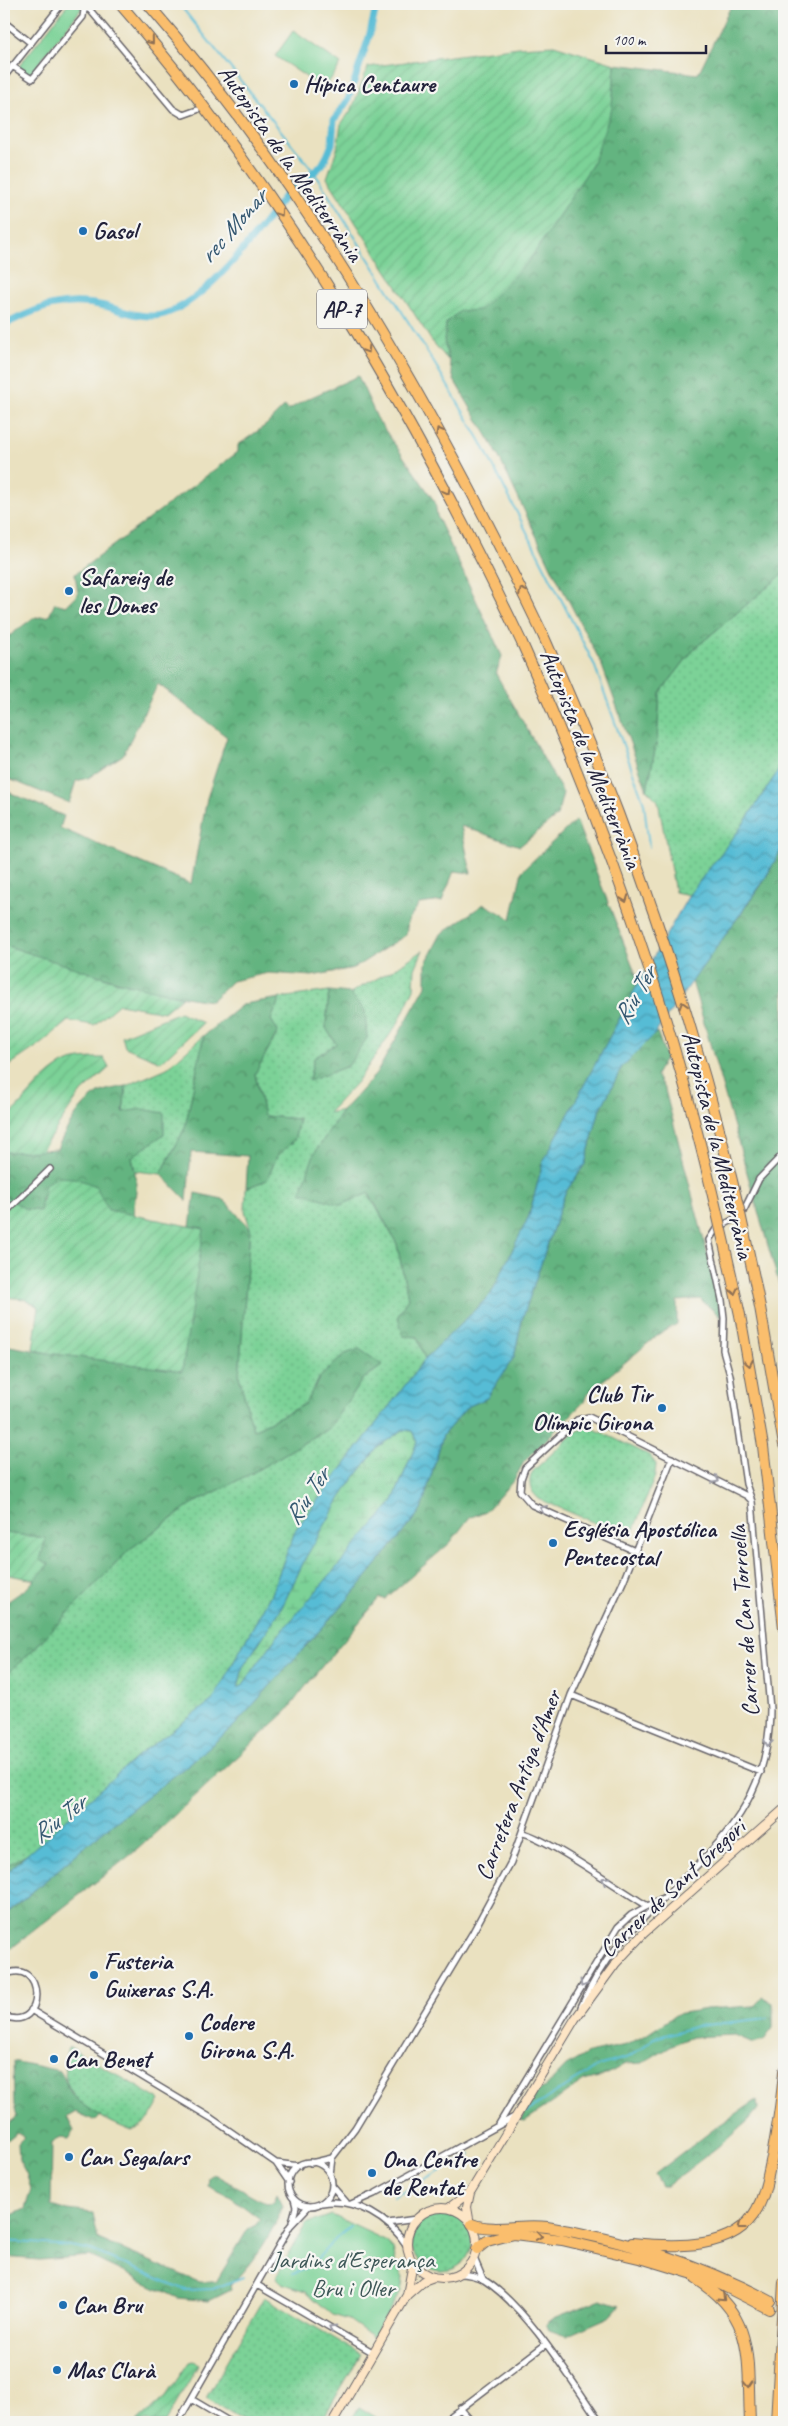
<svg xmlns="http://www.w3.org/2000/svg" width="788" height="2426" font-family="Caveat,sans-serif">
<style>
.grass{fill:url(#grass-dots);stroke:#4e7a69}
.forest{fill:url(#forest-crowns);stroke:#436b5e}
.wetland{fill:url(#wetland-marsh);stroke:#4e7a69}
.park{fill:#7bd297;stroke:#4e7a69}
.garden{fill:url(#garden-furrows);stroke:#4e7a69}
.water{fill:url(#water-waves);stroke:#3c6f88;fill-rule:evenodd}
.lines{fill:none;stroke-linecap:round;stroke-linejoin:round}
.stream{stroke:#57bcd5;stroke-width:2}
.canal{stroke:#57bcd5;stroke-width:7}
.minor-casing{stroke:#68656a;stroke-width:8}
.secondary-casing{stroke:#68656a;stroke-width:10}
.motorway-casing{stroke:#68656a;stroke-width:12}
.minor{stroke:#fff;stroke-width:5}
.secondary{stroke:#fde5c5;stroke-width:8}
.motorway{stroke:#fabe6d;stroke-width:10}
.motorway-bridge-casing{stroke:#68656a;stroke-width:12;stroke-linecap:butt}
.motorway-bridge{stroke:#fabe6d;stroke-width:10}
.oneway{stroke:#8e7054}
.oneway2{stroke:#9c9ca7}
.poi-dot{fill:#1f6fb2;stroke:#f6f6f2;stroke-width:2}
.labels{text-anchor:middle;stroke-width:4.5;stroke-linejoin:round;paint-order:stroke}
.shield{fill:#f6f6f2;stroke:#626272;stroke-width:1}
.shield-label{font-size:22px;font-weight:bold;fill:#22223b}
.poi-label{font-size:24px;font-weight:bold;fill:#22223b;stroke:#f6f6f2;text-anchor:start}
.street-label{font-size:24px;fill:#22223b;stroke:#f6f6f2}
.park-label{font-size:24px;fill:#3d5757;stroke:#f6f6f2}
.water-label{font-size:25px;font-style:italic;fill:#355871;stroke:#f6f6f2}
</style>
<defs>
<pattern id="grass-dots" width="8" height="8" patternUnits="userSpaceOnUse" patternTransform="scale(1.25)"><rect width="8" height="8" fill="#7bd297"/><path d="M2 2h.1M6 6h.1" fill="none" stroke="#6ab483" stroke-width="1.8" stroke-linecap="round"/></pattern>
<pattern id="forest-crowns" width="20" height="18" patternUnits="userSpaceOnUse" patternTransform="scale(1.25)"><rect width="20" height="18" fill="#64b480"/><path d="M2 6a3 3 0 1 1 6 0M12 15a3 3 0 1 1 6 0" fill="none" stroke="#52926a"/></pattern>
<pattern id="wetland-marsh" width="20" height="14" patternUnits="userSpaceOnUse" patternTransform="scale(1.25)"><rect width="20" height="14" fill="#7bd297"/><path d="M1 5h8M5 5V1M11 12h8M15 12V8" fill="none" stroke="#6ab483"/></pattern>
<pattern id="garden-furrows" width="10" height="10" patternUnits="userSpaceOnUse" patternTransform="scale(1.25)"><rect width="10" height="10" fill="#7bd297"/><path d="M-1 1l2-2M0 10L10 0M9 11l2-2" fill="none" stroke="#6ab483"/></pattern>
<pattern id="water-waves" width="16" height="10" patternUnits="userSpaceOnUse" patternTransform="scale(1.25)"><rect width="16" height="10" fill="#57bcd5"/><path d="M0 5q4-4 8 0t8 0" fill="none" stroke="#4898ae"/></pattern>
</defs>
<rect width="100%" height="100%" fill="#f6f6f2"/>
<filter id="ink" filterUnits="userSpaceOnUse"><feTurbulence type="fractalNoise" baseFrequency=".02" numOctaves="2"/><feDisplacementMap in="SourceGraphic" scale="10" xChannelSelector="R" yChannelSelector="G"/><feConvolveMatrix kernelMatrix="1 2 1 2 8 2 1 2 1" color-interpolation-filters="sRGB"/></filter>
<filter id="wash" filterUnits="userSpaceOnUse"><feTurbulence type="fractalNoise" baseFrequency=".0096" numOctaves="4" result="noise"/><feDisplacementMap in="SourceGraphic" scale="20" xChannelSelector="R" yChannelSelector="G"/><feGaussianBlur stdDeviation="1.12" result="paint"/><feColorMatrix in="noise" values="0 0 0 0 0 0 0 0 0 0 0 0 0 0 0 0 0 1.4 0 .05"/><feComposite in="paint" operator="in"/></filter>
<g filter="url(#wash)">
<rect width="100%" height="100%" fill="#eae1c0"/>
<path class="grass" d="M784 573V762L742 826 689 895 675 892 658 801 647 790 657 740 660 693 694 649Z
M423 950 415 969 414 989 398 1023 357 1082 328 1113 343 1110 314 1154 341 1205 368 1193 397 1244 408 1298 398 1316 417 1337 425 1359 296 1529 271 1594 213 1700 140 1754 30 1853 4 1867V1676L22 1661 130 1549 192 1504 252 1473 329 1428 362 1380 382 1366 359 1349 320 1377 305 1404 253 1430 239 1376 250 1228 245 1211 246 1188 267 1180 277 1156 294 1141 299 1119 264 1116 255 1073 278 1032 271 1020 280 998 329 991 326 1028 336 1044 314 1058 309 1080 348 1066 365 1011 350 993 391 971Z
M204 1035 185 1128 161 1174 135 1171 132 1156 164 1134 123 1113 126 1086 167 1068Z
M588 1426 649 1455 656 1464 655 1476 634 1529 623 1535 539 1499C530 1491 527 1482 533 1471L574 1433Z
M70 2047 160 2100C153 2114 146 2125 132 2131 109 2122 72 2106 66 2079 64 2070 66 2057 68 2048Z
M412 2241a30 30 0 1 1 60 0a30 30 0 1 1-60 0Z
M264 2297 361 2354 321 2422H247L206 2398Z"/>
<path class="forest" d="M732 4H784V573L694 649 660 693 657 740 647 790 601 663 551 567 495 449 454 380 444 341 446 323 460 311H468L529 261 592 165 612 108 615 64 698 74Z
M358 376 378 420 435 502 437 516 502 656 496 674 563 793 557 816 520 846 461 826 471 873 454 871 442 901 419 904 408 921 406 935 354 968 312 976 268 973 232 981 211 1001C140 992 72 967 4 945V790L64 816 60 828 191 884 207 798 227 737 158 684 123 755 88 778 76 781 69 803 4 777V640L33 618 49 616 55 603 66 606 78 594 75 574 238 452V445L266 425 285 406 288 410 305 400Z
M576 820 639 982 543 1162 529 1216 491 1294 425 1359 417 1337 403 1336 398 1316 408 1298 397 1244 369 1193 341 1205 301 1192 314 1154 343 1110 376 1074 426 986V963L441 934 484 904 511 919 522 871Z
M784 845V1275L779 1284 692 981 763 883Z
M329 991 350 993 365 1011 367 1038 348 1066 309 1081 314 1058 336 1044 326 1028Z
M280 998 271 1020 278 1031 255 1074 264 1116 299 1119 294 1141 277 1156 267 1180 246 1188 248 1156 191 1152 187 1201 161 1174 185 1128 204 1035 243 1004Z
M657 1032 666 1057 656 1075 665 1090 717 1291 722 1318 700 1299 677 1301V1324L659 1334 587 1394 584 1402 524 1462 514 1480 486 1511 469 1518 450 1543 385 1599 379 1598C349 1636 315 1672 287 1711L138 1849 4 1954V1916L102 1832 184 1768 234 1726 356 1590 421 1510 443 1435 467 1407 487 1398 514 1357 522 1320 565 1193 585 1164 599 1112 622 1067Z
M126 1086 123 1112 142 1109 164 1113V1134L132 1157 137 1183 133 1215 41 1197V1211L25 1209 4 1195V1152L57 1149C66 1129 79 1104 99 1093 106 1089 118 1088 126 1086Z
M195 1193 223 1199 250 1228 239 1376 253 1430 305 1404 320 1377 345 1354 359 1349 383 1365 362 1380 329 1428 252 1473 192 1504 130 1549 22 1661 4 1676V1604L27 1588 49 1564 40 1560 46 1538 4 1533V1345L48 1353 182 1371 203 1228 190 1226Z
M30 1853 4 1875V1867Z
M763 1997 773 2003V2028L764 2040 753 2043 735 2035 692 2037 672 2045 642 2063 625 2064 606 2075 584 2081 525 2121 520 2120 536 2092 545 2088 566 2066 588 2053 626 2045 646 2035 677 2014 706 2009 754 2006Z
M13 2061 60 2071C65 2078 67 2086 71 2093 79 2103 90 2109 101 2116L96 2121 76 2112 67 2117 74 2131 69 2139 60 2138 52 2142 51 2205 68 2210 93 2213 98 2239 199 2282H216L248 2229 256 2225 260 2219 231 2197 208 2186 209 2177 214 2174 266 2203 274 2202 277 2194 283 2206C271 2236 253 2263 230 2285L231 2290 209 2301 178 2298 89 2256 39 2260 4 2257V2214L12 2215 25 2209 31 2189 26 2173 19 2160 18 2143 24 2137 17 2133 10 2139 4 2140V2127L17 2117 14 2105Z
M757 2100 758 2109 749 2120 724 2142 667 2186H662L655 2174 718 2126Z
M601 2299 620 2305 609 2317 566 2336 549 2330 546 2324 554 2318Z"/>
<path class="wetland" d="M403 1430 412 1431 417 1442 392 1503 276 1638 242 1686 238 1688 243 1667 281 1609 306 1557 346 1489 379 1446Z"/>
<path class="park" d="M68 4H78L82 8 28 77 16 70Z
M293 31 341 64 324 89 275 56Z
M332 2215 387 2241 393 2249 396 2263 403 2278 401 2291 373 2337 349 2320 333 2315 305 2291 282 2283 276 2277 306 2224Z
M359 2407 384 2422H350Z"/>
<path class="garden" d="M554 45 615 64 612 108 592 165 529 261 480 310 460 311 446 323 444 340 448 360 431 340 327 178 337 149 341 124 352 109 368 67 519 47Z
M4 945 115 981 182 997 164 1012 119 1004 94 1025 68 1021 42 1043 4 1069Z
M180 1012 203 1023 161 1062 125 1047 122 1036Z
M104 1058 109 1068 79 1095 41 1151 4 1152V1120C25 1103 42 1073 68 1062 79 1058 93 1058 104 1058Z
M57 1177 75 1178 96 1186 108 1210 204 1229 182 1371 48 1353 33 1349 39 1307 24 1299 4 1297V1195L25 1209 40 1211 45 1184Z
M4 1533 46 1538 40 1560 49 1564 35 1580 4 1574Z
M193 2361 199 2364 165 2422H137L166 2396 189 2362Z"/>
<path class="water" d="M784 762V845L763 882 654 1035 622 1067 599 1112 585 1164 565 1193 522 1320 514 1357 487 1398 467 1407 443 1435 421 1510 356 1590 234 1726 184 1768 102 1832 4 1916V1875L140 1754 213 1700 271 1594 296 1529 425 1359 491 1294 529 1216 543 1162 639 982 689 895 742 826ZM403 1430 412 1431 417 1442 392 1503 276 1638 242 1686 238 1688 243 1667 281 1609 306 1557 346 1489 379 1446Z"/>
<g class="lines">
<path class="stream" d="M179 4 314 172 436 366 480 440 594 664 644 803 649 847
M527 2112 550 2096 601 2065 629 2057 655 2038 697 2026 768 2018
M394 2197 471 2154
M4 2241 70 2246 91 2250 185 2290 213 2289 243 2277
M293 2274C323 2263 327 2240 351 2227"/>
<path class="canal" d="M4 325C39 307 65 297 105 306 119 310 134 316 149 316 199 319 270 216 298 178H305L314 172 322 165 327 156 332 144 334 120 348 100 369 37 377 4"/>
</g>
</g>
<g filter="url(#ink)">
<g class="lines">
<defs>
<path id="minor" d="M81 6 90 10 173 109 183 115 197 110
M4 22 31 43
M12 66 32 79 83 17 84 10 78 4
M4 77 62 4
M4 1214 50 1169
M751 1498 746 1484 730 1375 723 1350 724 1318 722 1300 709 1240 716 1229 738 1217 743 1212 759 1179 784 1153
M571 1695 761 1772
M522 1833C542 1835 624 1892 646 1905
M4 1975C46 1955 47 2034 4 2016
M581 2007C590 1987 602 1965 616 1948 683 1868 770 1827 770 1709L752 1501 747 1496 589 1417 577 1420 525 1468 521 1479 520 1491 532 1505 635 1551
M31 2010 211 2118 276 2163 289 2182
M499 2124 618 1927 631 1915 661 1899
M288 2184a22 22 0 1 1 44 0a22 22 0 1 1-44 0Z
M276 2163 299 2166
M311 2163 332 2158 355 2128 473 1932 511 1862 571 1695 623 1582 672 1458
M330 2175 332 2158
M332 2186 346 2202
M322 2203C355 2197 390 2219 407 2246
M351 2204 374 2194 516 2116
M292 2222 296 2207 294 2199
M388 2223 416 2219
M474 2258 483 2279
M458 2274C467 2274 475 2275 484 2280 527 2307 571 2380 600 2422
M257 2285 374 2353
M191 2399 230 2422
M460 2408 472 2422
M178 2422 290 2226 309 2206
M443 2422 546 2344"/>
<path id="secondary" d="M407 2243a35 35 0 1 1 70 0a35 35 0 1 1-70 0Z
M449 2208 471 2191 575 2019 616 1963 643 1934 784 1809
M469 2219 467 2207 470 2193
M407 2295 423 2281 434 2277
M333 2422 407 2295 413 2263"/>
<path id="motorway" d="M120 4C286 194 413 415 522 643
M148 4C311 192 436 412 543 635
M760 1307 784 1445
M740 1315 763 1446 784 1628
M472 2224C496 2233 522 2223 547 2227 622 2239 703 2265 770 2301
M632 2243C673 2247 735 2251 757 2209 766 2193 768 2174 772 2157 777 2129 782 2100 784 2071
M477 2249 487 2241 514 2234 562 2240 647 2260 710 2279 769 2309
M696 2279C756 2316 747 2359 750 2422
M776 2422 784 2282"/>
</defs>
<use href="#minor" class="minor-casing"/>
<use href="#secondary" class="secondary-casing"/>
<use href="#motorway" class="motorway-casing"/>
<use href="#minor" class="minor"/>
<use href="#secondary" class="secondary"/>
<use href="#motorway" class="motorway"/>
<defs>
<path id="motorway-bridge" d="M543 635C569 694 595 753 618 813 678 973 727 1139 760 1307
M522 643C571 751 614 861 651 974 688 1086 715 1200 740 1315"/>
</defs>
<use href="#motorway-bridge" class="motorway-bridge-casing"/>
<use href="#motorway-bridge" class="motorway-bridge"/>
</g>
<defs><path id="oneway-chevron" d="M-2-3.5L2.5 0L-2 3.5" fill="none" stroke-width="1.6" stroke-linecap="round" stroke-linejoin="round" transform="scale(1.25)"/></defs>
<g class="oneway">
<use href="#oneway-chevron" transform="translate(151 41) rotate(51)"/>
<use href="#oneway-chevron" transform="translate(280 213) rotate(56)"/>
<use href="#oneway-chevron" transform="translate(367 350) rotate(58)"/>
<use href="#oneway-chevron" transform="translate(439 431) rotate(-119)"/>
<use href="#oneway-chevron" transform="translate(447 491) rotate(61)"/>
<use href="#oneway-chevron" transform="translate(522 591) rotate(-116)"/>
<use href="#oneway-chevron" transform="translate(625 899) rotate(70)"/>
<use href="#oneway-chevron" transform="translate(683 1005) rotate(-107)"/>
<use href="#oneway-chevron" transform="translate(734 1291) rotate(78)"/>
<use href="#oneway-chevron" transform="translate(749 1363) rotate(79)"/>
<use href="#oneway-chevron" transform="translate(741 2226) rotate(143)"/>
<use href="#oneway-chevron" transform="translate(539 2236) rotate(8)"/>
<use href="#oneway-chevron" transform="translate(722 2298) rotate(44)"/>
<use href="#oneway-chevron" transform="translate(748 2384) rotate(87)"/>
</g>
<g class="oneway2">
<use href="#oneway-chevron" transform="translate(716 1480) rotate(27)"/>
<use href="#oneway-chevron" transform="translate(543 1509) rotate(-156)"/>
<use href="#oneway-chevron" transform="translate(768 1743) rotate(99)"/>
<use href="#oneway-chevron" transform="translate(605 1880) rotate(-148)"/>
<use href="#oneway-chevron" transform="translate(583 1984) rotate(121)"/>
<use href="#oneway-chevron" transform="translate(332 2328) rotate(-150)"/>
</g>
</g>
<g class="poi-dot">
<circle cx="294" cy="84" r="5"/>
<circle cx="83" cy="231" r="5"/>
<circle cx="69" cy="591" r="5"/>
<circle cx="662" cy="1408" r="5"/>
<circle cx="553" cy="1543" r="5"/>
<circle cx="94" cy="1975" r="5"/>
<circle cx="189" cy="2036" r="5"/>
<circle cx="54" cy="2059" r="5"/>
<circle cx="69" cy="2157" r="5"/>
<circle cx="372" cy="2173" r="5"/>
<circle cx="63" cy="2305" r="5"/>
<circle cx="57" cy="2370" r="5"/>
</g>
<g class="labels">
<rect class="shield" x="317" y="289.5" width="50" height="39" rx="4"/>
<g class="shield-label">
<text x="342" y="317">AP-7</text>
</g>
<g class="poi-label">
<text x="304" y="92">Hípica Centaure</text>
<text x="93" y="239">Gasol</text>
<text x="79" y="585">Safareig de<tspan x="79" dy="28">les Dones</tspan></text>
<text x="652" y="1402" text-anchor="end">Club Tir<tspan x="652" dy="28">Olímpic Girona</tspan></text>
<text x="563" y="1537">Església Apostólica<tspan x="563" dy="28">Pentecostal</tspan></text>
<text x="104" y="1969">Fusteria<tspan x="104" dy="28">Guixeras S.A.</tspan></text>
<text x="199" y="2030">Codere<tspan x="199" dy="28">Girona S.A.</tspan></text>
<text x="64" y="2067">Can Benet</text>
<text x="79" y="2165">Can Segalars</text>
<text x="382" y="2167">Ona Centre<tspan x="382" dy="28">de Rentat</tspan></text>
<text x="73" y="2313">Can Bru</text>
<text x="67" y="2378">Mas Clarà</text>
</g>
<g class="street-label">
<text transform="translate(291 163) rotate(55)" y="8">Autopista de la Mediterrània</text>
<text transform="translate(591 759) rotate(68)" y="8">Autopista de la Mediterrània</text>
<text transform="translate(718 1145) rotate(76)" y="8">Autopista de la Mediterrània</text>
<text transform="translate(744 1621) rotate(-94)" y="8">Carrer de Can Torroella</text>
<text transform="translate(518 1785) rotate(-69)" y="8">Carretera Antiga d'Amer</text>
<text transform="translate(672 1888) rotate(-43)" y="8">Carrer de Sant Gregori</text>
</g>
<g class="park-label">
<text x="353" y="2268">Jardins d'Esperança<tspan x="353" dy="28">Bru i Oller</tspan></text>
</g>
<g class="water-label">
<text transform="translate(232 226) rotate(-49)" y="9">rec Monar</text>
<text transform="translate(634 995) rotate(-60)" y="9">Riu Ter</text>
<text transform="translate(306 1496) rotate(-56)" y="9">Riu Ter</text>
<text transform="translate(58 1818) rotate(-38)" y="9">Riu Ter</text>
</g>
</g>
<rect width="788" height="2426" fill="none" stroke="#f6f6f2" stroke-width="20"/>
<path d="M606 45v8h100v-8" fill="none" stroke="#22223b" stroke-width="2.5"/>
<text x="613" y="45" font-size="15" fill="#22223b" stroke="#f6f6f2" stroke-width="4" paint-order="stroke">100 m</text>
</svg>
